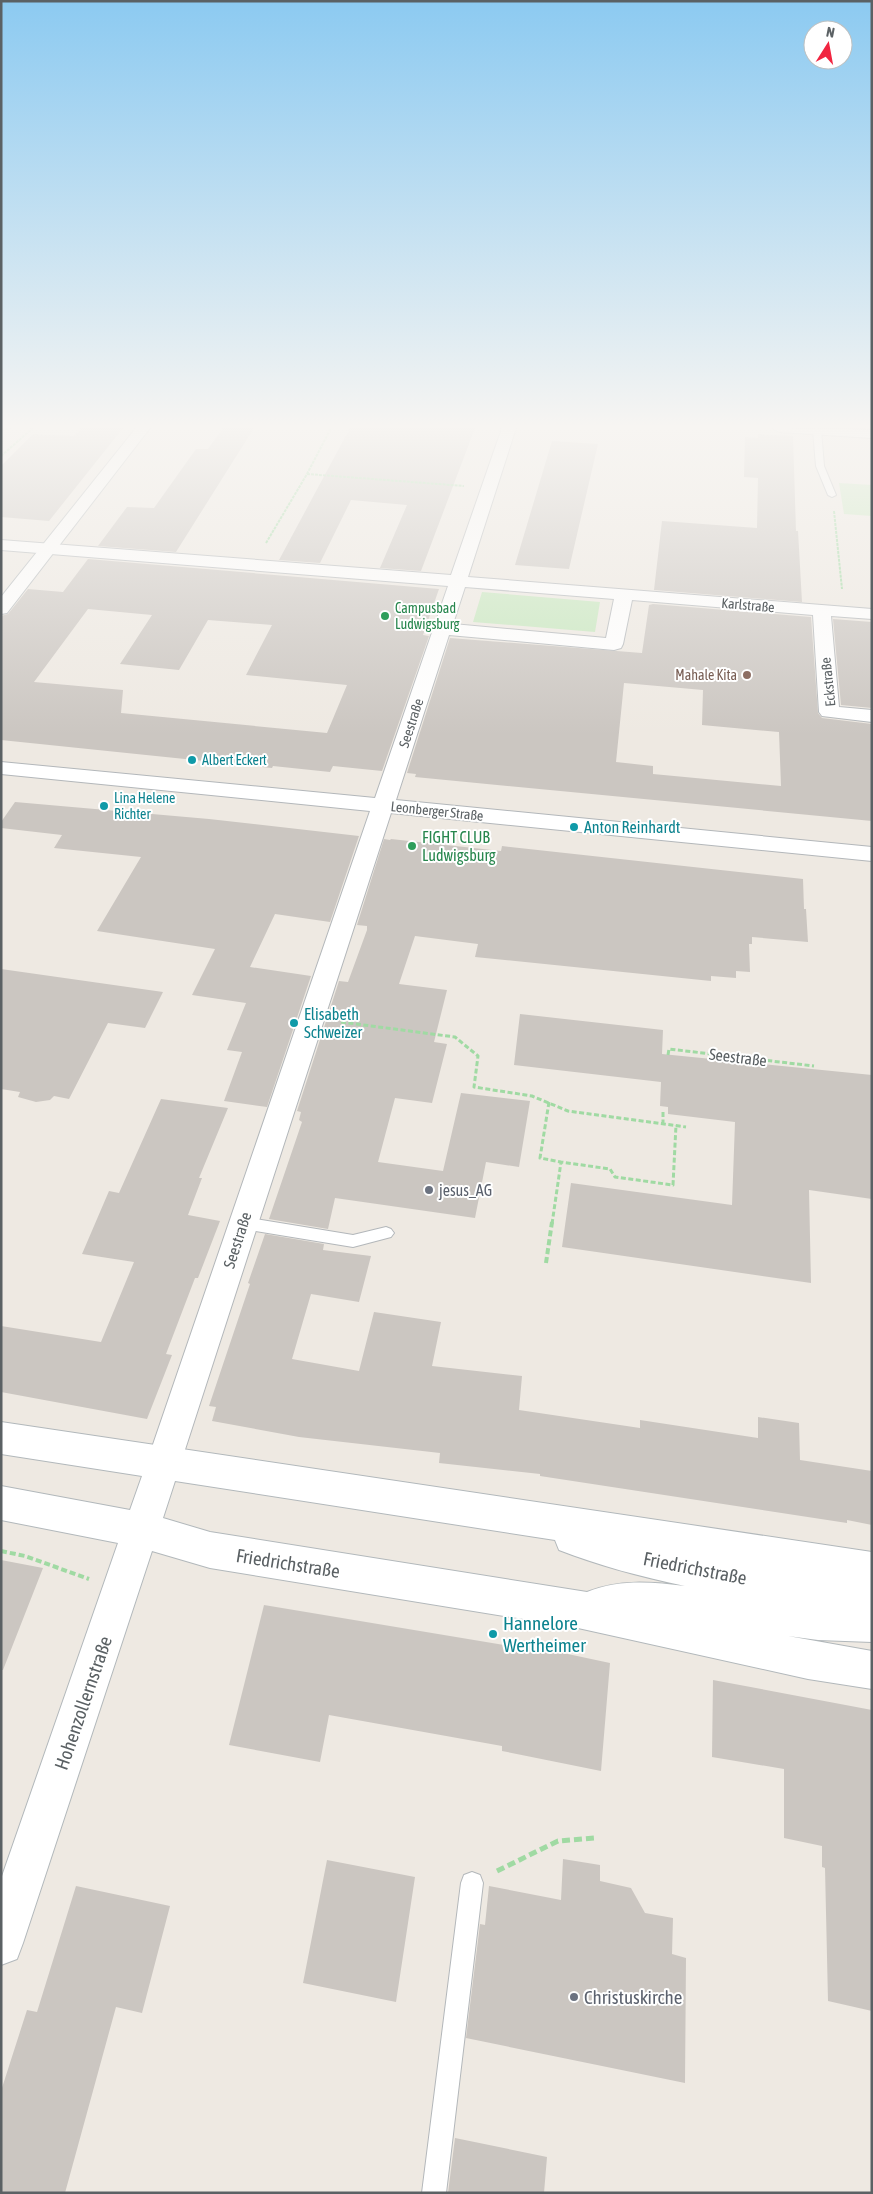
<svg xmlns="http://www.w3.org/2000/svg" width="873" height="2194" font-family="'Asap Condensed',sans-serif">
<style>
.green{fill:#c6e7bd}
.building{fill:#cbc6c1;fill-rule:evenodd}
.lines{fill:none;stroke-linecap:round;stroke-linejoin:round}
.lane-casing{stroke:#b3b7ba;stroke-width:2}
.street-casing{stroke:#b3b7ba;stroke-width:2}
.secondary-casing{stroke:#b2b8bb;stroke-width:2}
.path-far3{stroke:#a0daa3;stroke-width:2;stroke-dasharray:3 1;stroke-linecap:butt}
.path-far2{stroke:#a0daa3;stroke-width:3;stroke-dasharray:5 2.5;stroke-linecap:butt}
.path-far1{stroke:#a0daa3;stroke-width:4;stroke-dasharray:6 3;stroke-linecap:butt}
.path{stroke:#a0daa3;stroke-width:5;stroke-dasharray:8 4;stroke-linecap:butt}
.lane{fill:#fff;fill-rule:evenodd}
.street{fill:#fff;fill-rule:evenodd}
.secondary{fill:#fff;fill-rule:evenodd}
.leisure-dot{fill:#2e9e5b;stroke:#fff;stroke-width:2}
.education-dot{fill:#8d6e63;stroke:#fff;stroke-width:2}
.culture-dot{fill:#0f9aa8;stroke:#fff;stroke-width:2}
.worship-dot{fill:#6b7280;stroke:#fff;stroke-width:2}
.labels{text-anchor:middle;stroke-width:4;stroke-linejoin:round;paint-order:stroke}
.far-street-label{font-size:14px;fill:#5b6164;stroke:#fff}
.far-leisure-label{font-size:14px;fill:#27864d;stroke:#fff;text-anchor:start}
.far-education-label{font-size:14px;fill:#785e54;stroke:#fff;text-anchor:end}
.far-culture-label{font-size:14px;fill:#0d838f;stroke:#fff;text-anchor:start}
.culture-label{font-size:16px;fill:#0d838f;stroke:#fff;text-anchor:start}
.leisure-label{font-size:16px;fill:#27864d;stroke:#fff;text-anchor:start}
.street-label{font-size:16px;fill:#5b6164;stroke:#fff}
.worship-label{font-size:16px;fill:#5b616d;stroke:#fff;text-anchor:start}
.near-street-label{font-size:19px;fill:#5b6164;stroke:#fff}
.near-culture-label{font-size:19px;fill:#0d838f;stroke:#fff;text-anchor:start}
.near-worship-label{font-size:19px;fill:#5b616d;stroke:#fff;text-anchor:start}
</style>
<rect width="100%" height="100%" fill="#eee9e2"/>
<path class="green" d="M839 483 872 485V516L844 514Z
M482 592 600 602 595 632 473 622Z"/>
<path class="building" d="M81 428H123L49 521 1 517V466L33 434 74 436Z
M223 428H254L176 552 98 546 127 507 154 508 196 449H208Z
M350 428H475L421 571 380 568 407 505 351 500 320 563 279 560Z
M758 434 793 436 796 531H798L802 602 654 590 662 521 757 528 758 478 744 477 745 437 758 438Z
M552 441 598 444 569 569 515 565Z
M88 559 439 589 423 635 429 636 382 771 333 766 330 772 273 766 272 768 1 740V616L8 614 28 589 63 592ZM88 609 152 615 120 664 179 670 208 620 272 625 246 675 347 685 327 733 121 713 123 690 34 682Z
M653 604 811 617 818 713 822 718 872 724V821L415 777 416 774 407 773 450 638 642 653 649 605ZM624 683 703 690 702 725 779 732 781 786 653 774V766L616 762Z
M833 619 872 622V708L841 705Z
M15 802 209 819 359 836 330 922 275 914 250 967 311 976 267 1107 224 1101 242 1052 227 1050 246 1003 192 995 215 949 97 931 141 857 54 848 62 835 1 828V822Z
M384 839 390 840 391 839 501 851 502 846 803 879 804 909H806L808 942 752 937V944H749L750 972 736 971V978L711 976V981L475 957 478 944 415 936 399 984 447 990 434 1042 447 1044 432 1103 395 1098 378 1162 443 1171 461 1093 530 1101 519 1167 486 1162 475 1218 335 1198 328 1229 269 1219 302 1122 299 1120 301 1112 297 1111 339 981 348 982 367 930V926L357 925Z
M1 969 163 992 145 1028 108 1023 69 1099 54 1096 50 1100 36 1102 18 1097 20 1092 1 1089Z
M520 1014 663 1030 662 1054 872 1075V1199L809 1190 811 1283 562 1247 571 1183 732 1205 735 1122 668 1114V1107L660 1106 661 1082 514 1065Z
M161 1099 228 1108 199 1178H202L188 1215 220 1221 198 1278H195L166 1354 172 1355 147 1419 1 1392V1326L101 1342 134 1262 82 1254 109 1191 119 1193Z
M265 1234 324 1244 323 1250 371 1256 359 1302 311 1294 292 1359 359 1371 374 1312 441 1322 432 1366 522 1376 519 1410 640 1428V1420L758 1438V1417L799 1423 800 1460 872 1471V1525L847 1520V1523L540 1476V1474L439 1463 440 1453 299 1437 212 1421 216 1407 209 1406 250 1284 248 1283Z
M1 1560 43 1568 3 1670H1Z
M264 1605 516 1647V1643L610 1663 601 1771 502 1751V1746L329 1715 320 1762 229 1745Z
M713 1680 872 1710V2011L828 2001 825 1868 822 1867V1846L784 1838V1769L712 1757Z
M563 1859 600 1865V1881L631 1888 645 1913 673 1918 672 1954 686 1958 685 2083 466 2038 480 1924 485 1925 489 1886 561 1900Z
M327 1860 415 1877 396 2002 303 1983Z
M76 1886 170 1906 142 2013 116 2007 65 2193H1V2091L27 2010 37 2012Z
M455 2138 547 2157 544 2193H448Z"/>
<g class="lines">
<defs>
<path id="lane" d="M817 428 821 430 824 466 836 495 832 497 828 495 816 466 813 430Z
M243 1217 353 1235 386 1227 391 1229 394 1233 391 1237 353 1247 243 1229 238 1227 236 1223 238 1219Z
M472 1872 480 1875 483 1883 446 2193H422L461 1883 464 1875Z"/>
<path id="street" d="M502 428H516L468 577 872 609V619L831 616 839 707 872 710V722L822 716 819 712 813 615 632 600 623 644 621 648 614 650 449 635 396 800 872 847V861L391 813 181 1462 176 1474 164 1479 152 1474 147 1462 370 811 1 774V762L375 798 448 586 1 550V540L451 575ZM465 587 614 599 606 638 453 624Z
M772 428 872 430V438L779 432Z"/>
<path id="secondary" d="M136 428H150L7 613 1 614V597Z
M1 1422 872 1552V1642L818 1640 788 1636 872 1651V1689L808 1679 578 1628 210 1568 152 1551 23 1943 17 1959 1 1965V1879L118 1543 1 1520V1486L130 1510 142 1476 1 1454ZM175 1481 555 1540 559 1550C600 1566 642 1577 685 1586 652 1582 619 1579 587 1592L210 1532 163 1518Z"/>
</defs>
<use href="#lane" class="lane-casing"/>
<use href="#street" class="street-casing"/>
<use href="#secondary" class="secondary-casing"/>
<path class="path-far3" d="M1 429 13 428
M1 456 33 428
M307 474 464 486
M834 511 842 589
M266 543 307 474 331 428"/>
<path class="path-far2" d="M341 1022 455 1037 478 1056 474 1087 532 1096 568 1111 686 1127
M668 1055 669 1049 814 1066
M549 1102 540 1158 561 1162
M663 1112V1124
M552 1224 561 1162 610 1169 615 1177 673 1185 676 1125"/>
<path class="path-far1" d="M546 1263 552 1222
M1 1551 25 1556 89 1579"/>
<path class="path" d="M497 1871 558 1841 594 1838"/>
<use href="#lane" class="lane"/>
<use href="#street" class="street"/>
<use href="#secondary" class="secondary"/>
</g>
<linearGradient id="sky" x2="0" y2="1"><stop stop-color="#8ccaf1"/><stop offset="0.58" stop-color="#f7f5f2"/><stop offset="1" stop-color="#f7f5f2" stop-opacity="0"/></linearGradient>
<rect width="873" height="735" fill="url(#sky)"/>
<g class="leisure-dot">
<circle cx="385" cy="616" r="5"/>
<circle cx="412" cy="846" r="5"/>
</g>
<circle class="education-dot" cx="747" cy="675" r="5"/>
<g class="culture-dot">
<circle cx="192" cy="760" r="5"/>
<circle cx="104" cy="806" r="5"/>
<circle cx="574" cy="827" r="5"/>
<circle cx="294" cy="1023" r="5"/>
<circle cx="493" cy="1634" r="5"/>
</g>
<g class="worship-dot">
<circle cx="429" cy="1190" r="5"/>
<circle cx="574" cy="1997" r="5"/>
</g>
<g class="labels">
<g class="far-street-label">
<text transform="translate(748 605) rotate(5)" y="5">Karlstraße</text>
<text transform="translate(828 682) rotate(-96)" y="5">Eckstraße</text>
<text transform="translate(411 723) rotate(-72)" y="5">Seestraße</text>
<text transform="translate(437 811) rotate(6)" y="5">Leonberger Straße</text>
</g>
<g class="far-leisure-label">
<text x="395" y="613">Campusbad<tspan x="395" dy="16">Ludwigsburg</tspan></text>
</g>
<g class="far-education-label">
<text x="737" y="680">Mahale Kita</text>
</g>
<g class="far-culture-label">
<text x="202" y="765">Albert Eckert</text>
<text x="114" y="803">Lina Helene<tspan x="114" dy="16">Richter</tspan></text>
</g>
<g class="culture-label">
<text x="584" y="833">Anton Reinhardt</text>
<text x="304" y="1020">Elisabeth<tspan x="304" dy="18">Schweizer</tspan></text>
</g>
<g class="leisure-label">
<text x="422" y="843">FIGHT CLUB<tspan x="422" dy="18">Ludwigsburg</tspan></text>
</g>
<g class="street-label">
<text transform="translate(738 1057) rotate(7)" y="6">Seestraße</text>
<text transform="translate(237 1240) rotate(-72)" y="6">Seestraße</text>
</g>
<g class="worship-label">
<text x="439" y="1196">jesus_AG</text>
</g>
<g class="near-street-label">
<text transform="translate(288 1563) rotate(9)" y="7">Friedrichstraße</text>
<text transform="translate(695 1568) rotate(11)" y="7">Friedrichstraße</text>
<text transform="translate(83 1703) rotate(-71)" y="7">Hohenzollernstraße</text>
</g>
<g class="near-culture-label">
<text x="503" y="1630">Hannelore<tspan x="503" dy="22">Wertheimer</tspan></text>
</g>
<g class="near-worship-label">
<text x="584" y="2004">Christuskirche</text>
</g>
</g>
<rect width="873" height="2194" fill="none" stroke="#5b6164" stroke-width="5"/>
<g transform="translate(828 45) rotate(11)"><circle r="24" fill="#ffffff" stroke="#bdc0c1"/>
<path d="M0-4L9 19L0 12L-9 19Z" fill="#f12540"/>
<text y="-8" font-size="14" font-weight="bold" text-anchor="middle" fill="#5b6164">N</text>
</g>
</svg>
